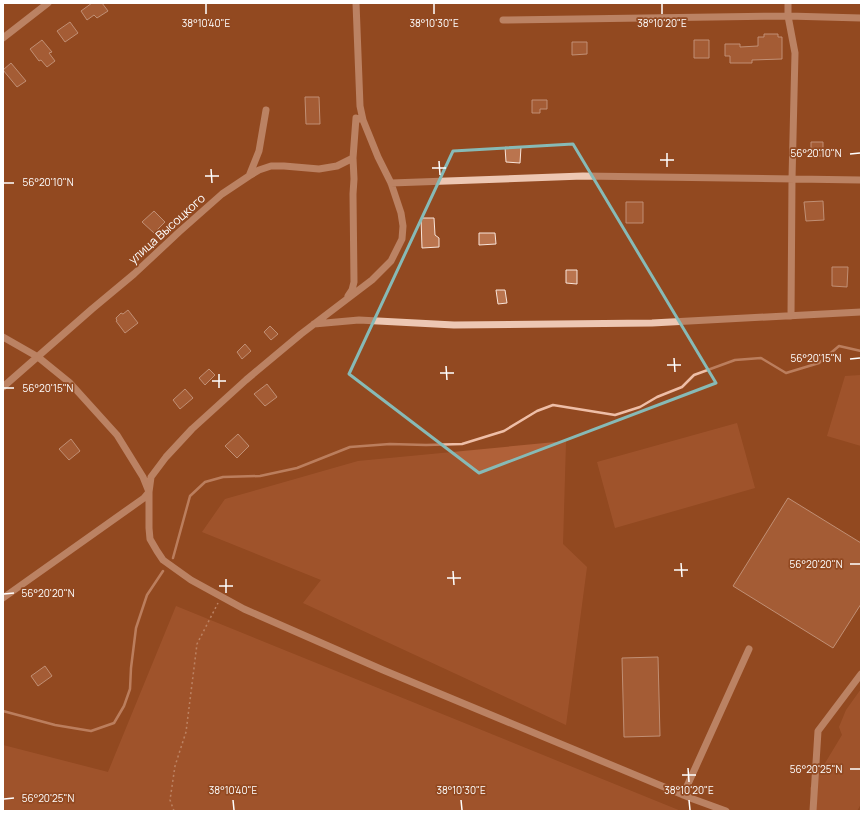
<svg xmlns="http://www.w3.org/2000/svg" width="864" height="814" font-family="Manrope,sans-serif">
<style>
.green{fill:#b06139}
.lines{fill:none;stroke-linecap:round;stroke-linejoin:round}
.stream{stroke:#eebea7;stroke-width:2.5}
.building{fill:#ba744e;stroke:#f9e4d9}
.path{stroke:#edc7b3;stroke-width:1.5;stroke-dasharray:2 3;stroke-linecap:butt}
.minor{stroke:#edc7b3;stroke-width:7}
.marked{fill:none;stroke:#87bab6;stroke-width:3;stroke-linejoin:round}
.ticks{fill:none;stroke:#fff;stroke-width:1.5}
.labels{text-anchor:middle;stroke-width:3.5;stroke-linejoin:round;paint-order:stroke}
.street-label{font-size:12px;fill:#fff;stroke:#924921}
.ticks-label{font-size:10px;text-anchor:middle;fill:#fff;stroke:#924921;stroke-width:3.5;stroke-linejoin:round;paint-order:stroke}
</style>
<rect width="100%" height="100%" fill="#924921"/>
<path class="green" d="M861 375V446L827 436 845 376Z
M737 423 755 488 615 528 597 462Z
M566 441 563 544 587 567 566 725 303 603 321 580 202 532 225 499 358 461Z
M176 606 681 811H3V745L108 772Z
M861 689V804L857 811H853L850 810 849 811H814L810 788 842 735 839 727 846 710Z"/>
<g class="lines">
<path class="stream" d="M173 558 190 496 205 482 223 477 260 476 297 468 350 447 390 444 426 445 462 444 504 431 537 411 553 405 615 415 640 407 657 397 682 387 694 375 735 360 761 358 786 373 819 363 839 346 861 351
M3 711 55 725 91 731 114 723 124 706 130 689 131 668 136 628 147 595 163 571"/>
</g>
<path class="building" d="M92 3H102L108 11 97 18 94 15 87 20 81 11Z
M70 22 78 33 65 42 57 31Z
M764 34H778V37H782V59L752 60V63H730V56H725V44H740V47L758 46V37H764Z
M42 40 52 52 49 53 55 61 47 67 41 60 39 61 30 49Z
M694 40H709V58H694Z
M572 42H587V54L572 55Z
M11 63 26 81 17 87 3 70Z
M305 97H319L320 124H306Z
M532 100H547V109H540V113H532Z
M811 142H823V156H811Z
M505 147H521L520 163 506 162Z
M823 201 824 220 806 221 804 202Z
M626 202H643V223H626Z
M154 211 165 222 154 233 142 222Z
M421 218H434L435 235 439 238V247L422 248Z
M479 233H495L496 244 479 245Z
M832 267H848L847 287 832 286Z
M566 270H577V284L566 283Z
M496 290H505L507 303 498 304Z
M128 310 138 323 125 333 116 321H117L116 318 121 313 123 314Z
M270 326 278 334 271 340 264 332Z
M245 344 251 351 242 359 237 352Z
M209 369 215 375 205 385 199 378Z
M267 384 277 397 265 406 254 394Z
M185 389 193 398 180 409 173 400Z
M238 434 249 446 237 458 225 446Z
M71 439 80 451 69 460 59 449Z
M788 498 861 543V604L833 648 733 586Z
M658 657 660 736 624 737 622 658Z
M45 666 52 676 38 686 31 676Z"/>
<g class="lines">
<path class="path" d="M174 811 170 800 175 766 186 732 197 644 218 603"/>
<path class="minor" d="M788 3V16L795 53 792 179 791 316
M503 20 788 16 861 18
M3 38 48 3
M249 176 259 151 266 110
M391 183 583 176 861 180
M348 296 352 290 354 282 353 194 354 179 353 158
M314 324 359 320 454 325 652 323 861 312
M3 337 38 357 70 383 117 435 143 477 149 492V528L150 539 157 551 163 560 191 580 244 609 383 670 693 799 726 811
M3 387 92 309 134 274 179 232 222 194 249 176 259 170 271 166H284L319 169 337 166 353 158 356 118 363 120
M3 598 144 498 149 492 151 477 166 457 192 429 246 380 301 334 372 280 391 261 402 239 403 226 401 213 391 183 378 157 363 120 360 106 356 3
M683 795 749 649
M813 811 818 731 861 674"/>
</g>
<path d="M0 0H864V814H0ZM573 144 716 383 479 473 349 374 453 151Z" fill="#924921" fill-opacity=".55" fill-rule="evenodd"/>
<path class="marked" d="M573 144 716 383 479 473 349 374 453 151Z"/>
<path class="ticks" d="M206 4V14M434 4V14M662 4V14M667 153V167M850 154 860 153M660 160H674M439 161 440 175M432 168H446M211 169 212 183M205 176H219M4 183H14M674 358 675 372M850 359 860 358M667 365H681M446 366 447 380M440 373H454M219 374V388M212 381H226M4 388H14M681 563 682 577M850 564H860M674 570H688M453 571 454 585M447 578H461M226 579V593M219 586H233M4 594 14 593M688 768 689 782M850 769H860M682 775H696M4 799 14 798M233 800 234 810M461 800 462 810M689 800 690 810"/>
<g class="labels">
<g class="street-label">
<text transform="translate(167 229) rotate(-42)" y="4">улица Высоцкого</text>
</g>
</g>
<g class="ticks-label">
<text x="206" y="27">38°10'40"E</text>
<text x="434" y="27">38°10'30"E</text>
<text x="662" y="27">38°10'20"E</text>
<text x="816" y="157">56°20'10"N</text>
<text x="48" y="186">56°20'10"N</text>
<text x="816" y="362">56°20'15"N</text>
<text x="48" y="392">56°20'15"N</text>
<text x="816" y="568">56°20'20"N</text>
<text x="48" y="597">56°20'20"N</text>
<text x="816" y="773">56°20'25"N</text>
<text x="233" y="794">38°10'40"E</text>
<text x="461" y="794">38°10'30"E</text>
<text x="689" y="794">38°10'20"E</text>
<text x="48" y="802">56°20'25"N</text>
</g>
<rect width="864" height="814" fill="none" stroke="#ffffff" stroke-width="8"/>
</svg>
